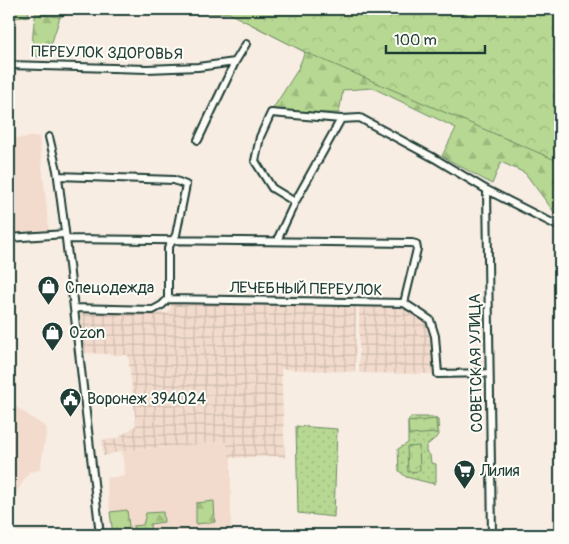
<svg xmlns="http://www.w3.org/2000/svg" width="569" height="544" font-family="Pangolin,sans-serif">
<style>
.built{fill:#f2dbcc}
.industrial{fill:url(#industrial-grid)}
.grass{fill:url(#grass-dots);stroke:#6b8a63}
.forest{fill:url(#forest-firs);stroke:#6b8a63}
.park{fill:url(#park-crowns);stroke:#6b8a63}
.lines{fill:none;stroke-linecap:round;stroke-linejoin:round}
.minor-casing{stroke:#1f3d34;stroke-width:10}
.minor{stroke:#fdfcf7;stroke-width:6}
.labels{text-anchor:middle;stroke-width:4;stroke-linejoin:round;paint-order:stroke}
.street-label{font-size:16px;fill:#1f3d34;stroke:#fdfcf7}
.poi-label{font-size:16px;fill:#1f3d34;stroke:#fdfcf7;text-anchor:start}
</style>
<defs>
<pattern id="industrial-grid" width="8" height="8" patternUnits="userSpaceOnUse" patternTransform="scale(1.25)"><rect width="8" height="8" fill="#f2dbcc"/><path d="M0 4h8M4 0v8" fill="none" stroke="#cfbdb0"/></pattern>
<pattern id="grass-dots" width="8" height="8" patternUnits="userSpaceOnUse" patternTransform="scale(1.25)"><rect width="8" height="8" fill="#b7d892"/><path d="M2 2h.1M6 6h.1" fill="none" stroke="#9dba7e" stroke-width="1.8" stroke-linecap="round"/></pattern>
<pattern id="forest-firs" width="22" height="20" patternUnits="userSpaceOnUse" patternTransform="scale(1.25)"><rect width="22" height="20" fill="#b7d892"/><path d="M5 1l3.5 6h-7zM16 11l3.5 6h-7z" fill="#9dba7e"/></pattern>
<pattern id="park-crowns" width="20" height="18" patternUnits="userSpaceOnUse" patternTransform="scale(1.25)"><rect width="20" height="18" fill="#b7d892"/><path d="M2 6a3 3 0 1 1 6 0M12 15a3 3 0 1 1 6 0" fill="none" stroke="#9dba7e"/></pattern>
</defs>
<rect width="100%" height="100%" fill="#f8ede3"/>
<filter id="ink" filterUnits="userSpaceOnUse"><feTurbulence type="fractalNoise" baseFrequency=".02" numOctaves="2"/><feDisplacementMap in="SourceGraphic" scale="10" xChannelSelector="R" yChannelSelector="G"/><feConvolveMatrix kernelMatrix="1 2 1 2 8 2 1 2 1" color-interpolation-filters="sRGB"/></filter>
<g filter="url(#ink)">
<path class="built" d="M39 136 49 230 9 233V139Z
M9 402 47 428 40 470 29 472 9 505Z
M227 442V453L231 458V535H113L106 478 125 476 122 451Z"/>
<path class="industrial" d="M172 303 356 306 355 372 281 369 285 458 278 456 231 458 227 453V442L122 451 103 456 102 440 118 438 136 425 128 355 84 353 81 312 168 313Z
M359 306 406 308 430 324 434 374 359 373Z"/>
<path class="grass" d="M411 417H433L438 420 439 435 426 446V452L430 455 431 463 436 464V482L434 484 406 477 399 471 398 449 408 443V421Z
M296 426 337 429 334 517 298 513Z"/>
<path class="forest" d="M37 9H76L60 17 50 48 43 56 38 57 33 54C32 38 33 24 37 9Z
M169 9 560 19V220L525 173 501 162 492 184 442 156 456 128 373 88 343 90 339 113H293L272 110 297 71 305 52 229 13 180 14Z
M214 501 215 522 196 524V503Z
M127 510 130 535H113L110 512Z
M163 512 164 522 150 524 151 535H134L133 526 143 525 146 513Z"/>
<path class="park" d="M9 9H28L29 16 9 19Z
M39 9H76L60 17 40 15Z
M169 9H560V162L305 52 229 13 180 14Z
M436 419 437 433 409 435 408 422Z
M419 446 420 471 408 472 407 447Z"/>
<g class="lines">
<defs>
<path id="minor" d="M235 62 246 44
M9 65 147 69 198 67 235 62 198 140
M49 137 57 170 66 239 100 535
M58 176 174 180 186 185 176 235 168 248V299
M487 190 492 535
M295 202 272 188 255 161 260 137 271 113 341 119
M9 238 65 234
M66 239 412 243 416 244 417 249 404 303
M279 241V236L295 202 341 119 360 118 434 158 487 190 560 227
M74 308 153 310 162 305 168 299 404 303 430 320 435 336 438 374 489 373"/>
</defs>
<use href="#minor" class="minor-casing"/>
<use href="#minor" class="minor"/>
</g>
</g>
<defs>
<symbol id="shop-pin" viewBox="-11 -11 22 30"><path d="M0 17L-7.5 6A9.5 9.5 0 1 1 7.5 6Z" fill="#1f3d34" stroke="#fdfcf7"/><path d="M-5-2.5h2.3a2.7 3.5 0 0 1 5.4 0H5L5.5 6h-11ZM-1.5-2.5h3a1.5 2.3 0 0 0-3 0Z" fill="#fff"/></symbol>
<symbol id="civic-pin" viewBox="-11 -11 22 30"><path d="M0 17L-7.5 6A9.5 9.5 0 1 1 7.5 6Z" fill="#1f3d34" stroke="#fdfcf7"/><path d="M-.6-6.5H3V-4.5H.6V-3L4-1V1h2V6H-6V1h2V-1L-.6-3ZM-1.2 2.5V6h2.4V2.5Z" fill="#fff"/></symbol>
<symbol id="supermarket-pin" viewBox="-11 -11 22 30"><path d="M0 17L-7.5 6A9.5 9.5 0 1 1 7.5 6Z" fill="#1f3d34" stroke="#fdfcf7"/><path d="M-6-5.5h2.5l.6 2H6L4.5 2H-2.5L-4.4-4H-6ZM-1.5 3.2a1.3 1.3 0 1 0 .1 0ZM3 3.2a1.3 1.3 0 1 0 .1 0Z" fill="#fff"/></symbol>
</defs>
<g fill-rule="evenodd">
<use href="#shop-pin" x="36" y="274" width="25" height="34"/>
<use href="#shop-pin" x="40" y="320" width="25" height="34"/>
<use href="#civic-pin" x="58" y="386" width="25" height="34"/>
<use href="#supermarket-pin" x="452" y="458" width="25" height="34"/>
</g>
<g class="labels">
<g class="street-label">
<text transform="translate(107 52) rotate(1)" y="6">ПЕРЕУЛОК ЗДОРОВЬЯ</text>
<text transform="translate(306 288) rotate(1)" y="6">ЛЕЧЕБНЫЙ ПЕРЕУЛОК</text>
<text transform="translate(475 363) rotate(-91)" y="6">СОВЕТСКАЯ УЛИЦА</text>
</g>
<g class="poi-label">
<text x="65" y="293">Спецодежда</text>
<text x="69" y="338">Ozon</text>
<text x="87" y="404">Воронеж 394024</text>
<text x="480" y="476">Лилия</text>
</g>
</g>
<rect width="569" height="544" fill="none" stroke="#fdfcf7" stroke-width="30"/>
<rect x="15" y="15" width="539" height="514" fill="none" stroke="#1f3d34" stroke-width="2" filter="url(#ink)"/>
<path d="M386 45v8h99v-8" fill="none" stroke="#1f3d34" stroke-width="2.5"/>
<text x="394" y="45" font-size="15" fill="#1f3d34" stroke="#fdfcf7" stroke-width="4" paint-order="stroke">100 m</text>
</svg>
